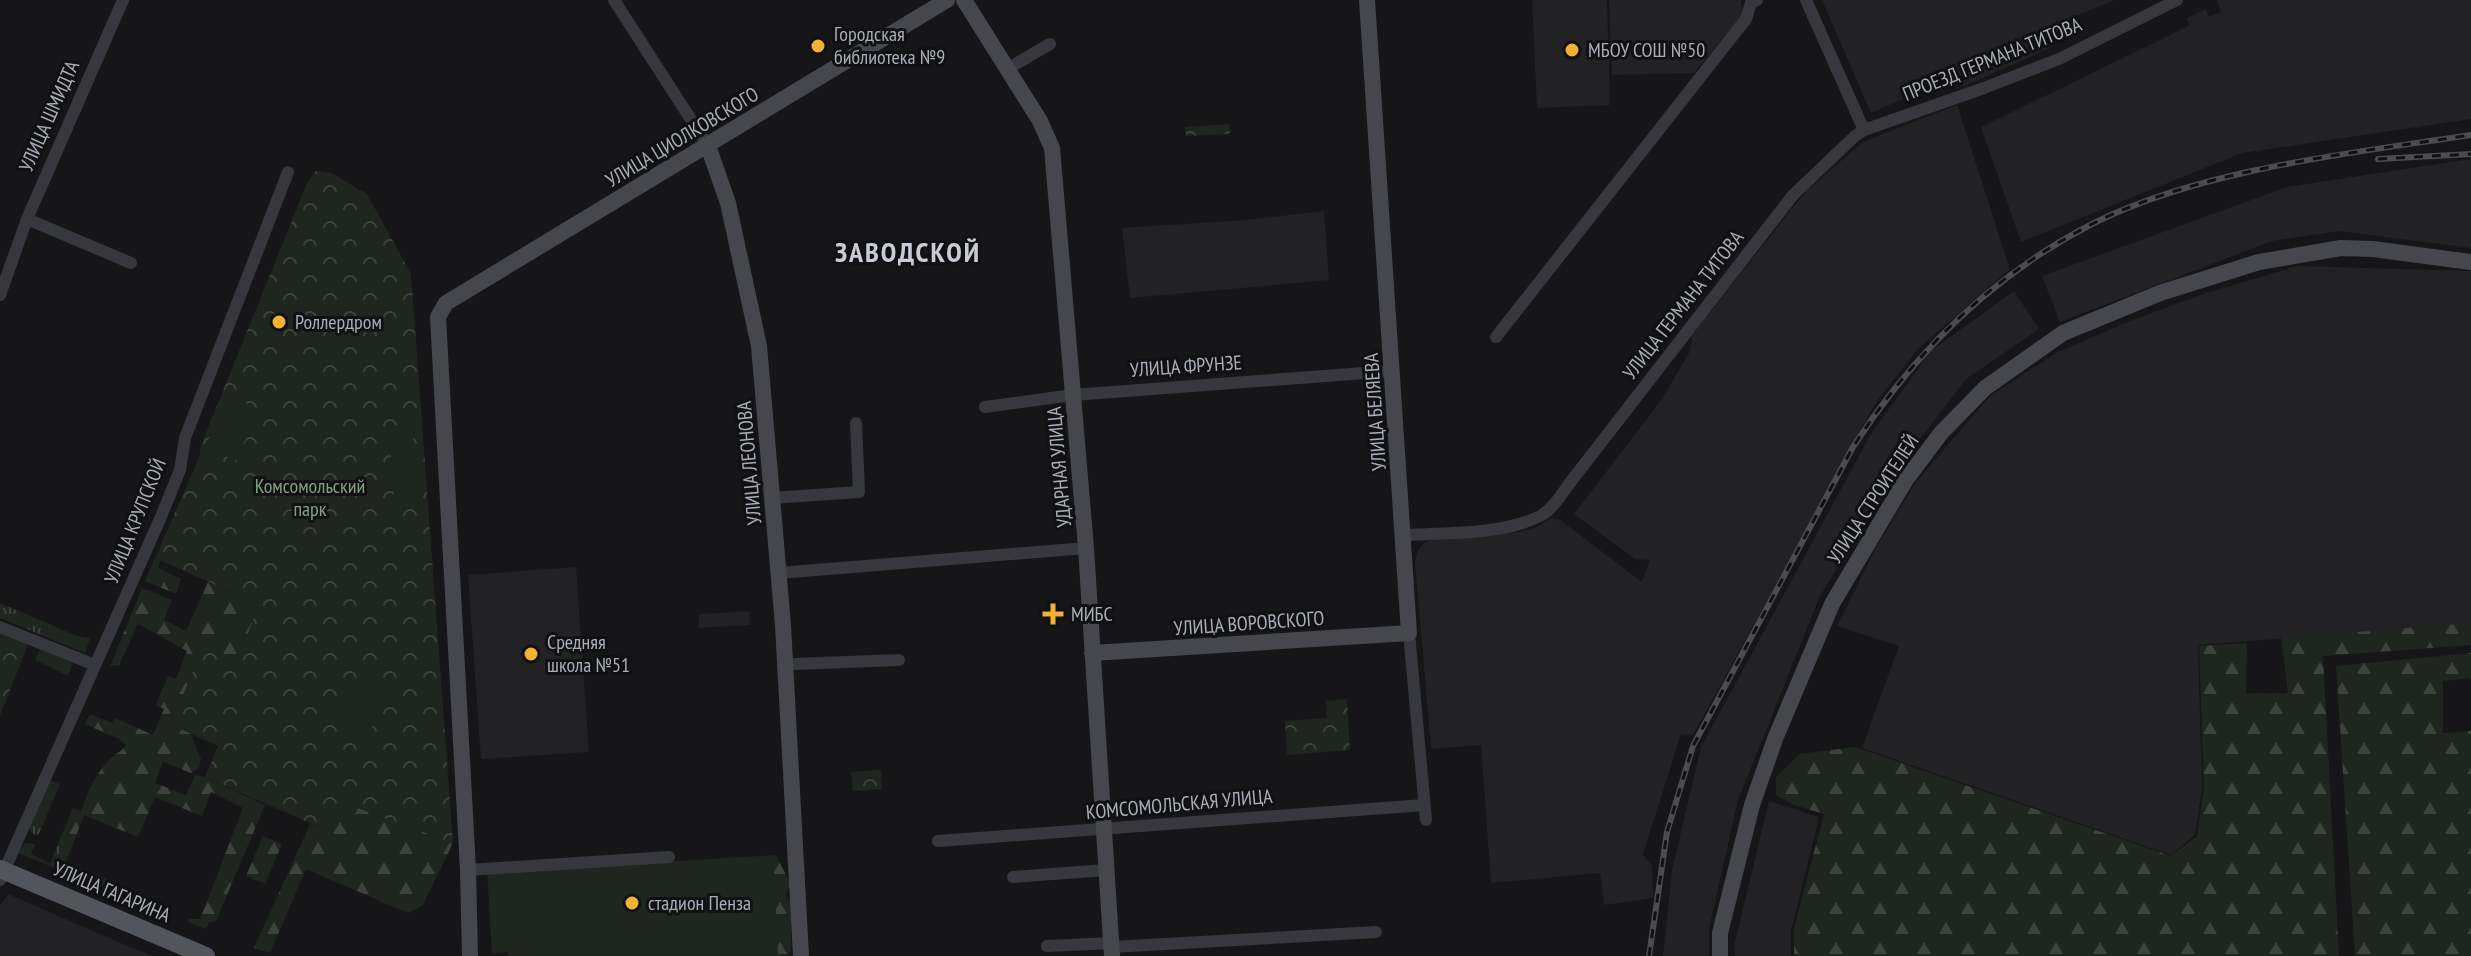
<svg xmlns="http://www.w3.org/2000/svg" width="2471" height="956" font-family="'PT Sans Narrow',sans-serif">
<style>
.built{fill:#222225}
.grass{fill:url(#grass-tufts)}
.forest{fill:url(#forest-firs)}
.park{fill:url(#park-crowns)}
.pitch{fill:#1e261f}
.lines{fill:none;stroke-linecap:round;stroke-linejoin:round}
.street{stroke:#37383d;stroke-width:12}
.secondary{stroke:#45474d;stroke-width:16}
.primary{stroke:#53555c;stroke-width:18}
.rail-casing{stroke:#4a4c52;stroke-width:6}
.rail{stroke:#111113;stroke-width:3;stroke-dasharray:9;stroke-linecap:butt}
.poi-dot{fill:#f2b134;stroke:#111113;stroke-width:3}
.labels{text-anchor:middle;stroke-width:6;stroke-linejoin:round;paint-order:stroke}
.poi-label{font-size:20px;fill:#a8adb8;stroke:#111113;text-anchor:start}
.street-label{font-size:20px;fill:#a8adb8;stroke:#111113}
.park-label{font-size:20px;fill:#7fa381;stroke:#111113}
.district-label{font-size:28px;font-weight:bold;letter-spacing:2px;fill:#c9ccd4;stroke:#111113}
</style>
<defs>
<pattern id="grass-tufts" width="24" height="20" patternUnits="userSpaceOnUse" patternTransform="scale(2)"><rect width="24" height="20" fill="#1e261f"/><path d="M3 7l-1-3M5 7V3M7 7l1-3M15 17l-1-3M17 17v-4M19 17l1-3" fill="none" stroke="#3c433d"/></pattern>
<pattern id="forest-firs" width="22" height="20" patternUnits="userSpaceOnUse" patternTransform="scale(2)"><rect width="22" height="20" fill="#1e261f"/><path d="M5 1l3.5 6h-7zM16 11l3.5 6h-7z" fill="#3c433d"/></pattern>
<pattern id="park-crowns" width="20" height="18" patternUnits="userSpaceOnUse" patternTransform="scale(2)"><rect width="20" height="18" fill="#1e261f"/><path d="M2 6a3 3 0 1 1 6 0M12 15a3 3 0 1 1 6 0" fill="none" stroke="#3c433d"/></pattern>
</defs>
<rect width="100%" height="100%" fill="#161618"/>
<path class="built" d="M1532 0H1607L1610 105 1537 108Z
M1609 0H1741L1742 15 1694 73 1612 75Z
M1822 0H2115L2056 24 2054 46 1964 86 1950 85 1927 95 1924 90 1871 113Z
M2217 0H2471V119L2242 153 2021 242 1981 127 2189 26 2187 18 2206 9 2209 17 2221 12Z
M1957 105 2010 269 1918 349 1876 402 1693 735 1681 734 1643 854 1652 866 1653 898 1604 905 1600 873 1491 883 1481 745 1431 749 1415 563 1418 550 1424 543 1436 538 1519 532 1535 528 1551 518 1559 519 1642 582 1650 560 1635 559 1574 514 1662 399 1690 351 1693 334 1806 191 1863 142Z
M2471 159V248L2339 231 2272 241 2060 322 2042 276 2287 187Z
M1324 211 1329 280 1130 298 1122 228 1247 220Z
M2298 266 2471 271V624L2198 645 2202 787 2195 835 2171 855 1862 748 1899 646 1837 626 1876 547 1916 482 1990 396 2056 353 2125 323 2206 293Z
M2014 291 2039 329 1966 379 1904 460 1820 596 1738 800 1709 929V956H1663L1672 870 1701 747 1872 432 1932 350Z
M576 567 589 752 481 759 468 575Z
M749 611 750 625 699 628V614Z
M1769 801 1819 817 1791 931V956H1735L1734 946Z
M8 894 130 947 153 956H0V906Z"/>
<path class="grass" d="M0 603 77 636 90 638 85 653 0 618Z
M40 649 73 663 68 676 35 660Z
M49 780 60 784 38 836 33 834 29 827Z
M73 808 77 810 55 868 18 853 25 843 35 844 31 854 50 863Z"/>
<path class="forest" d="M155 558 160 561 158 568 181 579 176 594 145 581Z
M208 582 259 604 237 664 202 650 172 724 190 733 201 759 199 768 191 773 163 762 155 783 186 795 195 775 205 777 265 805 216 921 209 922 206 929 188 922 189 919H200L243 808 211 792 202 816 155 797 138 837 84 815 66 862 118 884 115 892 55 868 77 810 81 811C87 793 97 771 111 758 117 752 122 752 126 745L119 739 85 724 90 714 112 723 115 718 153 735 164 709 156 705 168 676 176 679 187 651 138 624 119 665 110 666 142 588 172 600 164 620 186 631Z
M2471 623V645L2323 656 2339 956H1794V929L1824 814 1794 805 1776 795V777L1800 754 1855 747 2171 856 2197 836 2204 787 2199 646 2247 643 2246 694 2288 693 2281 638Z
M2471 653V678L2443 681V733L2471 731V956H2355L2336 666Z
M338 800 453 843 422 906 408 913 306 869 270 953 254 948 310 824 324 828Z
M263 836 282 844 265 884 246 876Z
M776 855 791 885 785 894 791 902V950L788 956H762L569 868Z"/>
<path class="park" d="M1229 124 1230 134 1186 136 1185 127Z
M316 171 331 173 367 194 411 274 453 843 338 801 324 829 205 777 218 746 171 725 202 649 237 663 259 604 155 558 199 458 201 445 308 181Z
M0 632 28 644 0 716Z
M1347 699 1350 750 1287 755 1285 721 1327 718 1326 701Z
M881 770 882 789 853 791 851 772Z"/>
<path class="pitch" d="M228 395 259 409 236 461 205 447Z
M412 424 419 503 395 505 388 426Z
M359 676 389 690 369 734 339 720Z
M773 856 778 956H508V952L492 953 487 871Z"/>
<g class="lines">
<path class="street" d="M614 0 708 146
M1806 0 1864 130
M1007 69 1050 44
M27 219 131 263
M0 295 27 219 123 0
M1496 337 1746 19 1751 3 1757 0
M985 407 1073 395 1391 371
M772 498 859 492 856 423
M1404 535C1444 533 1503 535 1540 516 1552 510 1561 495 1569 484L1793 195 1855 136 1864 130 1984 88 2059 59 2177 0
M779 573 1086 548
M0 627 95 665
M1409 633 1426 820
M795 664 899 660
M938 841 1424 805
M468 870 669 857
M1013 877 1106 870
M0 880 160 519 180 470 185 438 288 172
M1047 946 1111 943
M1112 947 1376 932"/>
<path class="secondary" d="M964 0 1040 121 1052 148 1086 548 1112 956
M708 146 728 203 759 346 783 625 801 956
M1092 653 1409 633 1367 0
M470 956 468 870 438 317 446 303 947 0
M1720 956V933L1752 805 1775 739 1832 604 1905 481 1941 433 1985 388 2063 333 2160 293 2259 262 2341 248 2373 249 2471 262"/>
<path class="primary" d="M0 869 206 956"/>
<defs>
<path id="rail" d="M2378 159 2471 154
M1649 956 1667 832 1693 746 1853 447C1915 351 1992 275 2094 223 2202 169 2352 153 2471 135"/>
</defs>
<use href="#rail" class="rail-casing"/>
<use href="#rail" class="rail"/>
</g>
<g class="poi-dot">
<circle cx="818" cy="46" r="8"/>
<circle cx="1572" cy="50" r="8"/>
<circle cx="279" cy="322" r="8"/>
<path d="M1049 602h8v8h8v8h-8v8h-8v-8h-8v-8h8z"/>
<circle cx="531" cy="654" r="8"/>
<circle cx="632" cy="903" r="8"/>
</g>
<g class="labels">
<g class="poi-label">
<text x="834" y="41">Городская<tspan x="834" dy="23">библиотека №9</tspan></text>
<text x="1588" y="57">МБОУ СОШ №50</text>
<text x="295" y="329">Роллердром</text>
<text x="1071" y="621">МИБС</text>
<text x="547" y="649">Средняя<tspan x="547" dy="23">школа №51</tspan></text>
<text x="648" y="910">стадион Пенза</text>
</g>
<g class="street-label">
<text transform="translate(1992 59) rotate(-22)" y="7">ПРОЕЗД ГЕРМАНА ТИТОВА</text>
<text transform="translate(49 116) rotate(-66)" y="7">УЛИЦА ШМИДТА</text>
<text transform="translate(682 137) rotate(-31)" y="7">УЛИЦА ЦИОЛКОВСКОГО</text>
<text transform="translate(1683 305) rotate(-52)" y="7">УЛИЦА ГЕРМАНА ТИТОВА</text>
<text transform="translate(1186 366) rotate(-4)" y="7">УЛИЦА ФРУНЗЕ</text>
<text transform="translate(1375 412) rotate(-94)" y="7">УЛИЦА БЕЛЯЕВА</text>
<text transform="translate(749 463) rotate(-95)" y="7">УЛИЦА ЛЕОНОВА</text>
<text transform="translate(1059 467) rotate(-95)" y="7">УДАРНАЯ УЛИЦА</text>
<text transform="translate(1873 499) rotate(-57)" y="7">УЛИЦА СТРОИТЕЛЕЙ</text>
<text transform="translate(135 521) rotate(-68)" y="7">УЛИЦА КРУПСКОЙ</text>
<text transform="translate(1249 623) rotate(-4)" y="7">УЛИЦА ВОРОВСКОГО</text>
<text transform="translate(1179 804) rotate(-5)" y="7">КОМСОМОЛЬСКАЯ УЛИЦА</text>
<text transform="translate(112 892) rotate(23)" y="7">УЛИЦА ГАГАРИНА</text>
</g>
<g class="park-label">
<text x="310" y="493">Комсомольский<tspan x="310" dy="23">парк</tspan></text>
</g>
<g class="district-label">
<text x="908" y="262">ЗАВОДСКОЙ</text>
</g>
</g>
</svg>
